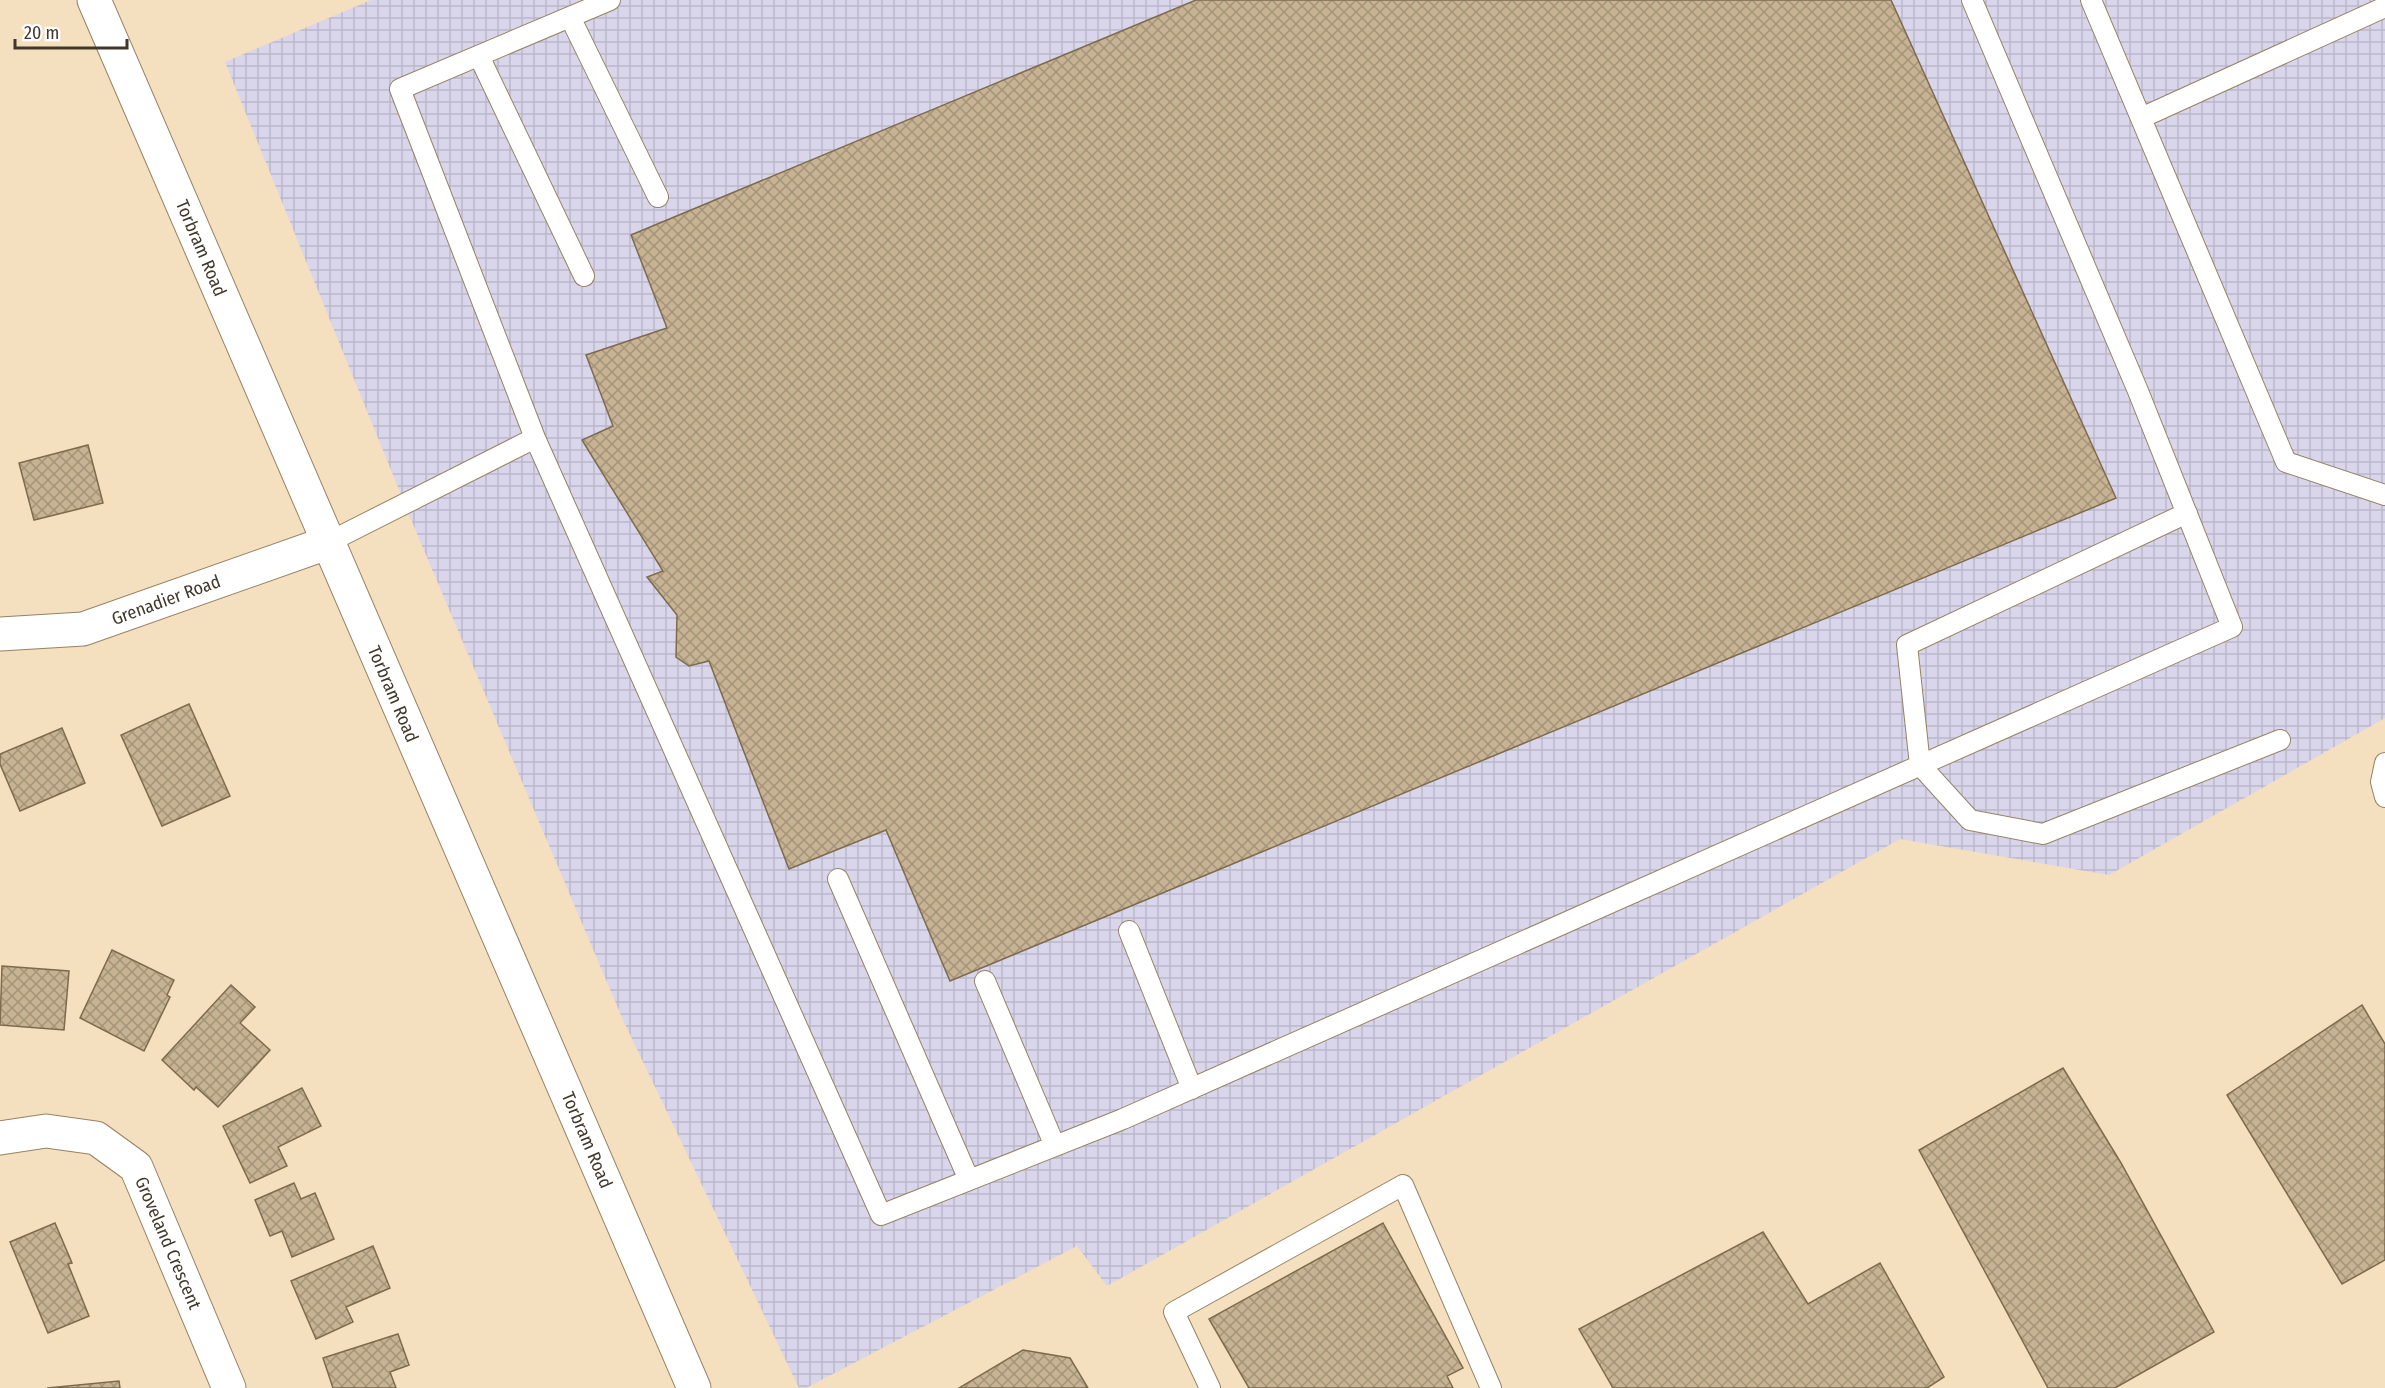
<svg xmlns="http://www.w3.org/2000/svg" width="2385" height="1388" font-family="'Fira Sans Condensed',sans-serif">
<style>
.industrial{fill:url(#industrial-grid)}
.building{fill:url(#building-cross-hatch);stroke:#7d6b4d;stroke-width:1.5}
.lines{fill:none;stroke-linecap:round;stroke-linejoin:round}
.service-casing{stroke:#968364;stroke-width:22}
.minor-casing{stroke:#968364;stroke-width:35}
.secondary-casing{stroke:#968364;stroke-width:35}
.service{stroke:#fff;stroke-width:20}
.minor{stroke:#fff;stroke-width:33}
.secondary{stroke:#fff;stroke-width:33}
.labels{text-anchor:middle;stroke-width:4.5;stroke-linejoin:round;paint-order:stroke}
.street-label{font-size:18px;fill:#40382b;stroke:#fff}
</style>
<defs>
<pattern id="industrial-grid" width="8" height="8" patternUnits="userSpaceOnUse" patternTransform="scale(1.5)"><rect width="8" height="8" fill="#d9d5eb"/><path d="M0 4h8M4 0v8" fill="none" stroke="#bbb8ca"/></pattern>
<pattern id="building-cross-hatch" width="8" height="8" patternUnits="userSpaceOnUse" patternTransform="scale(1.5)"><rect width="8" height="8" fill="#c7b393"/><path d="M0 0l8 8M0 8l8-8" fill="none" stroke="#a39378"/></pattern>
</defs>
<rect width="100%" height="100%" fill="#f4dfbe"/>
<path class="industrial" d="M371 0H2385V718L2109 875 1900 839 1107 1286 1077 1246 806 1388H799L623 1020 415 529 225 62Z"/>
<path class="building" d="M1196 0H1891L2116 498 950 981 886 830 789 869 709 661 689 666 676 657 677 615 647 577 663 571 582 440 613 426 586 355 667 328 631 235Z
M88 445 103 503 34 520 19 463Z
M189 704 230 796 162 826 121 735Z
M62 728 85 783 20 811 0 764V754Z
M112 950 174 980 167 995 170 997 144 1051 80 1018Z
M2 966 69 971 64 1030 0 1025Z
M231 985 255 1007 240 1023 270 1050 218 1107 196 1087 194 1090 162 1060Z
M2362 1005 2385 1044V1260L2342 1284 2227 1095Z
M2063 1068 2121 1163 2214 1332 2115 1388H2048L1919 1150Z
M302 1088 321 1126 278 1147 287 1166 250 1183 223 1126Z
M294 1183 301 1199 315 1193 334 1239 292 1257 282 1231 270 1236 255 1200Z
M55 1223 72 1263 68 1264 89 1316 48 1333 10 1242Z
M1383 1223 1463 1368 1447 1376 1453 1388H1249L1209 1319Z
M1763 1232 1808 1304 1880 1263 1944 1377 1927 1388H1613L1579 1329Z
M373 1246 390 1288 346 1307 353 1322 316 1339 291 1281Z
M398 1334 409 1365 390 1372 396 1388H333L323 1358Z
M1023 1350 1070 1358 1088 1388H959Z
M119 1381 120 1388H47Z"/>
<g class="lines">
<defs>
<path id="service" d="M2091 0 2286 462 2385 495
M570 17 658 197
M479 56 584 276
M2141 118 2385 7
M535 438 881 1215 1123 1119 2232 627 2138 391 1972 0
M2187 513 1907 645 1920 765 1970 820 2043 834 2280 740
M327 543 535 438 400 89 610 0
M2385 763 2381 782 2385 797
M838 879 969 1180
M1129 931 1192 1089
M985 981 1055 1146
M1210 1388 1174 1312 1403 1185 1491 1388"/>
<path id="minor" d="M0 634 83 629 327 543
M0 1138 46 1131 96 1138 136 1167 229 1388"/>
<path id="secondary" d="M94 0 694 1388"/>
</defs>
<use href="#service" class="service-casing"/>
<use href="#minor" class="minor-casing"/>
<use href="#secondary" class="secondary-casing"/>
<use href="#service" class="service"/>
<use href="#minor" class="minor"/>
<use href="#secondary" class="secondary"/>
</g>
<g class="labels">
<g class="street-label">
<text transform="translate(201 248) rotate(67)" y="6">Torbram Road</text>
<text transform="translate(166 600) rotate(-20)" y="6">Grenadier Road</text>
<text transform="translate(393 694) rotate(67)" y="6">Torbram Road</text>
<text transform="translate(587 1140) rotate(67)" y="6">Torbram Road</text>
<text transform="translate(168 1243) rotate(67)" y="6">Groveland Crescent</text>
</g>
</g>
<path d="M15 39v9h112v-9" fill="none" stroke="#40382b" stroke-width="3"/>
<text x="24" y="39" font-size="18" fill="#40382b" stroke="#ffffff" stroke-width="4.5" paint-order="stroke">20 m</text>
</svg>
